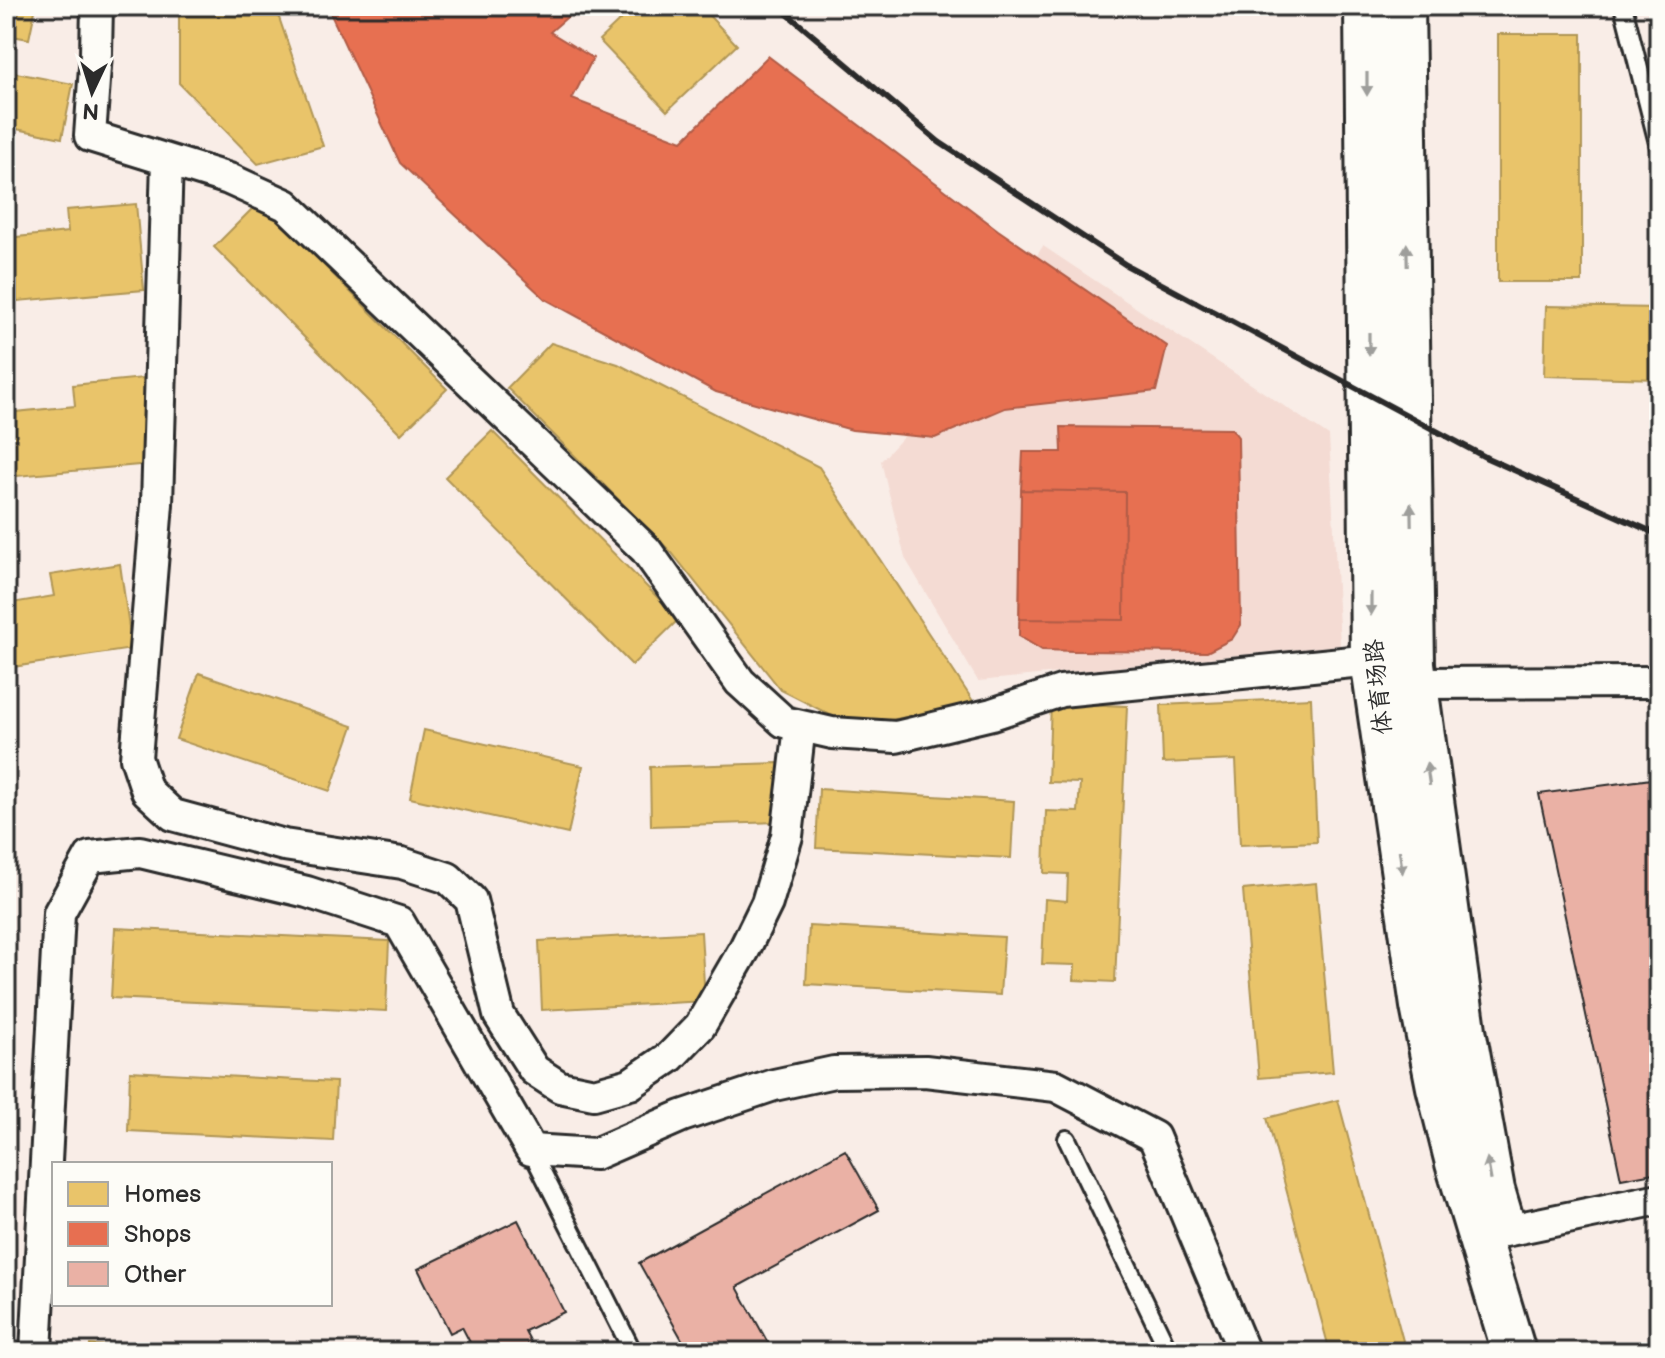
<svg xmlns="http://www.w3.org/2000/svg" width="1665" height="1358" font-family="'Balsamiq Sans','LXGW WenKai TC',sans-serif">
<style>
.built{fill:#f4dbd3}
.homes{fill:#e9c46a;stroke:#b09657;stroke-width:2}
.shops{fill:#e76f51;stroke:#af5b46;stroke-width:2}
.building{fill:#eab1a5;stroke:#2b2b2b;stroke-width:2}
.lines{fill:none;stroke-linecap:round;stroke-linejoin:round}
.lane-casing{stroke:#2b2b2b;stroke-width:22}
.street-casing{stroke:#2b2b2b;stroke-width:36}
.secondary-casing{stroke:#2b2b2b;stroke-width:48}
.lane{stroke:#fdfcf7;stroke-width:16}
.street{stroke:#fdfcf7;stroke-width:30}
.secondary{stroke:#fdfcf7;stroke-width:42}
.rail{stroke:#2b2b2b;stroke-width:6}
.oneway{fill:#9e9e9b}
.labels{text-anchor:middle;stroke-width:8;stroke-linejoin:round;paint-order:stroke}
.street-label{font-size:24px;fill:#2b2b2b;stroke:#fdfcf7}
</style>
<rect width="100%" height="100%" fill="#f9ede7"/>
<filter id="ink" filterUnits="userSpaceOnUse"><feTurbulence type="fractalNoise" baseFrequency=".0125" numOctaves="2"/><feDisplacementMap in="SourceGraphic" scale="16" xChannelSelector="R" yChannelSelector="G"/><feConvolveMatrix kernelMatrix="1 2 1 2 8 2 1 2 1" color-interpolation-filters="sRGB"/></filter>
<g filter="url(#ink)">
<path class="built" d="M1043 246 1329 436 1340 645 978 681 905 558 881 461 955 382Z"/>
<path class="homes" d="M6 6H36L29 39 6 35Z
M179 6H275L323 146 258 164 179 83Z
M635 6H700L737 45 667 111 599 40Z
M1498 34H1582V282H1498Z
M6 71 73 84 62 138 6 127Z
M260 201 447 389 401 434 214 247Z
M136 204 144 290 6 302V238L68 232 66 210Z
M1546 306 1659 308V379L1544 376Z
M551 343 618 364 819 467 975 704 854 727 781 690 672 553 507 388Z
M143 378 150 464 6 477V413L75 406 73 385Z
M492 431 679 619 632 665 445 477Z
M120 564 132 649 6 668V604L54 596 50 575Z
M199 673 353 726 330 791 176 739Z
M1311 698 1317 842 1240 845 1236 760 1163 763 1161 705Z
M1051 703 1127 706 1115 982 1074 980 1075 965 1042 964 1045 899 1067 901 1068 874 1044 873 1046 811 1078 812 1080 783 1048 782Z
M424 730 583 766 568 834 410 798Z
M779 763 781 822 651 826 650 767Z
M819 789 1014 801 1011 858 816 848Z
M1316 883 1333 1072 1259 1078 1243 890Z
M809 926 1004 937 1000 995 806 984Z
M115 928 389 941 386 1011 111 998Z
M701 932 705 1001 542 1010 539 941Z
M130 1071 336 1082 333 1141 128 1131Z
M1338 1100 1406 1352H1330L1267 1118Z
M90 1345 234 1352H90Z"/>
<path class="shops" d="M327 6H580L550 32 593 58 572 99 682 141 768 56 998 230 1167 346 1156 391 1005 408 935 438 852 430 716 392 545 299 400 163Z
M1061 427 1232 429 1238 437 1241 625 1232 639 1207 652 1074 651 1042 650 1019 636 1021 490 1023 452H1062Z
M1021 490 1125 492 1124 620 1019 619Z"/>
<path class="building" d="M1659 778V1172L1621 1179 1539 794Z
M845 1150 879 1210 737 1287 773 1352H689L639 1263Z
M518 1220 564 1312 525 1331 536 1352H475L462 1327 450 1333 418 1269Z"/>
<g class="lines">
<defs>
<path id="lane" d="M1623 6 1659 147
M1067 1139 1169 1352
M531 1150 633 1352"/>
<path id="street" d="M97 6 96 53 90 136 229 179 286 205 646 550 740 682 784 722 832 733 896 737 992 714 1061 691 1372 660
M167 160 157 504 136 758 147 791 173 815 284 845 402 863 448 878 471 900 499 1015 534 1070 560 1087 594 1094 630 1084 670 1057 700 1026 744 950 767 903 787 836 800 726
M1415 683 1659 682
M1505 1231 1659 1199
M36 1352 59 913 90 857 140 852 307 892 399 922 531 1150 595 1154 682 1116 774 1085 834 1072 925 1071 1056 1086 1154 1137 1244 1352"/>
<path id="secondary" d="M1366 6 1372 660 1422 1006 1438 1087 1457 1163 1514 1352
M1403 6 1413 664 1464 1030 1493 1190 1503 1224"/>
</defs>
<use href="#lane" class="lane-casing"/>
<use href="#street" class="street-casing"/>
<use href="#secondary" class="secondary-casing"/>
<use href="#lane" class="lane"/>
<use href="#street" class="street"/>
<use href="#secondary" class="secondary"/>
<path class="rail" d="M778 6 939 142 1126 265 1487 458 1659 535"/>
</g>
<defs><path id="oneway-solid" d="M-6-.8H1V-3.2L6.5 0L1 3.2V.8H-6Z" transform="scale(2)"/></defs>
<g class="oneway">
<use href="#oneway-solid" transform="translate(1367 84) rotate(90)"/>
<use href="#oneway-solid" transform="translate(1407 255) rotate(-91)"/>
<use href="#oneway-solid" transform="translate(1369 344) rotate(90)"/>
<use href="#oneway-solid" transform="translate(1411 515) rotate(-91)"/>
<use href="#oneway-solid" transform="translate(1371 604) rotate(90)"/>
<use href="#oneway-solid" transform="translate(1428 774) rotate(-98)"/>
<use href="#oneway-solid" transform="translate(1401 862) rotate(82)"/>
<use href="#oneway-solid" transform="translate(1489 1169) rotate(-100)"/>
</g>
</g>
<g class="labels">
<g class="street-label">
<text transform="translate(1378 687) rotate(-96)" y="8">体育场路</text>
</g>
</g>
<rect width="1665" height="1358" fill="none" stroke="#fdfcf7" stroke-width="32"/>
<rect x="16" y="16" width="1633" height="1326" fill="none" stroke="#2b2b2b" stroke-width="3" filter="url(#ink)"/>
<rect x="52" y="1162" width="280" height="144" fill="#fdfcf7" stroke="#a9a8a5" stroke-width="2"/>
<rect x="68" y="1182" width="40" height="24" fill="#e9c46a" stroke="#a9a8a5" stroke-width="2"/>
<text x="124" y="1202" font-size="24" fill="#2b2b2b">Homes</text>
<rect x="68" y="1222" width="40" height="24" fill="#e76f51" stroke="#a9a8a5" stroke-width="2"/>
<text x="124" y="1242" font-size="24" fill="#2b2b2b">Shops</text>
<rect x="68" y="1262" width="40" height="24" fill="#eab1a5" stroke="#a9a8a5" stroke-width="2"/>
<text x="124" y="1282" font-size="24" fill="#2b2b2b">Other</text>
<g transform="translate(92 92) rotate(184)" stroke="#fdfcf7" stroke-width="6" paint-order="stroke">
<path d="M0-6L14 30L0 20L-14 30Z" fill="#2b2b2b"/>
<text y="-12" font-size="22" font-weight="bold" text-anchor="middle" fill="#2b2b2b">N</text>
</g>
</svg>
